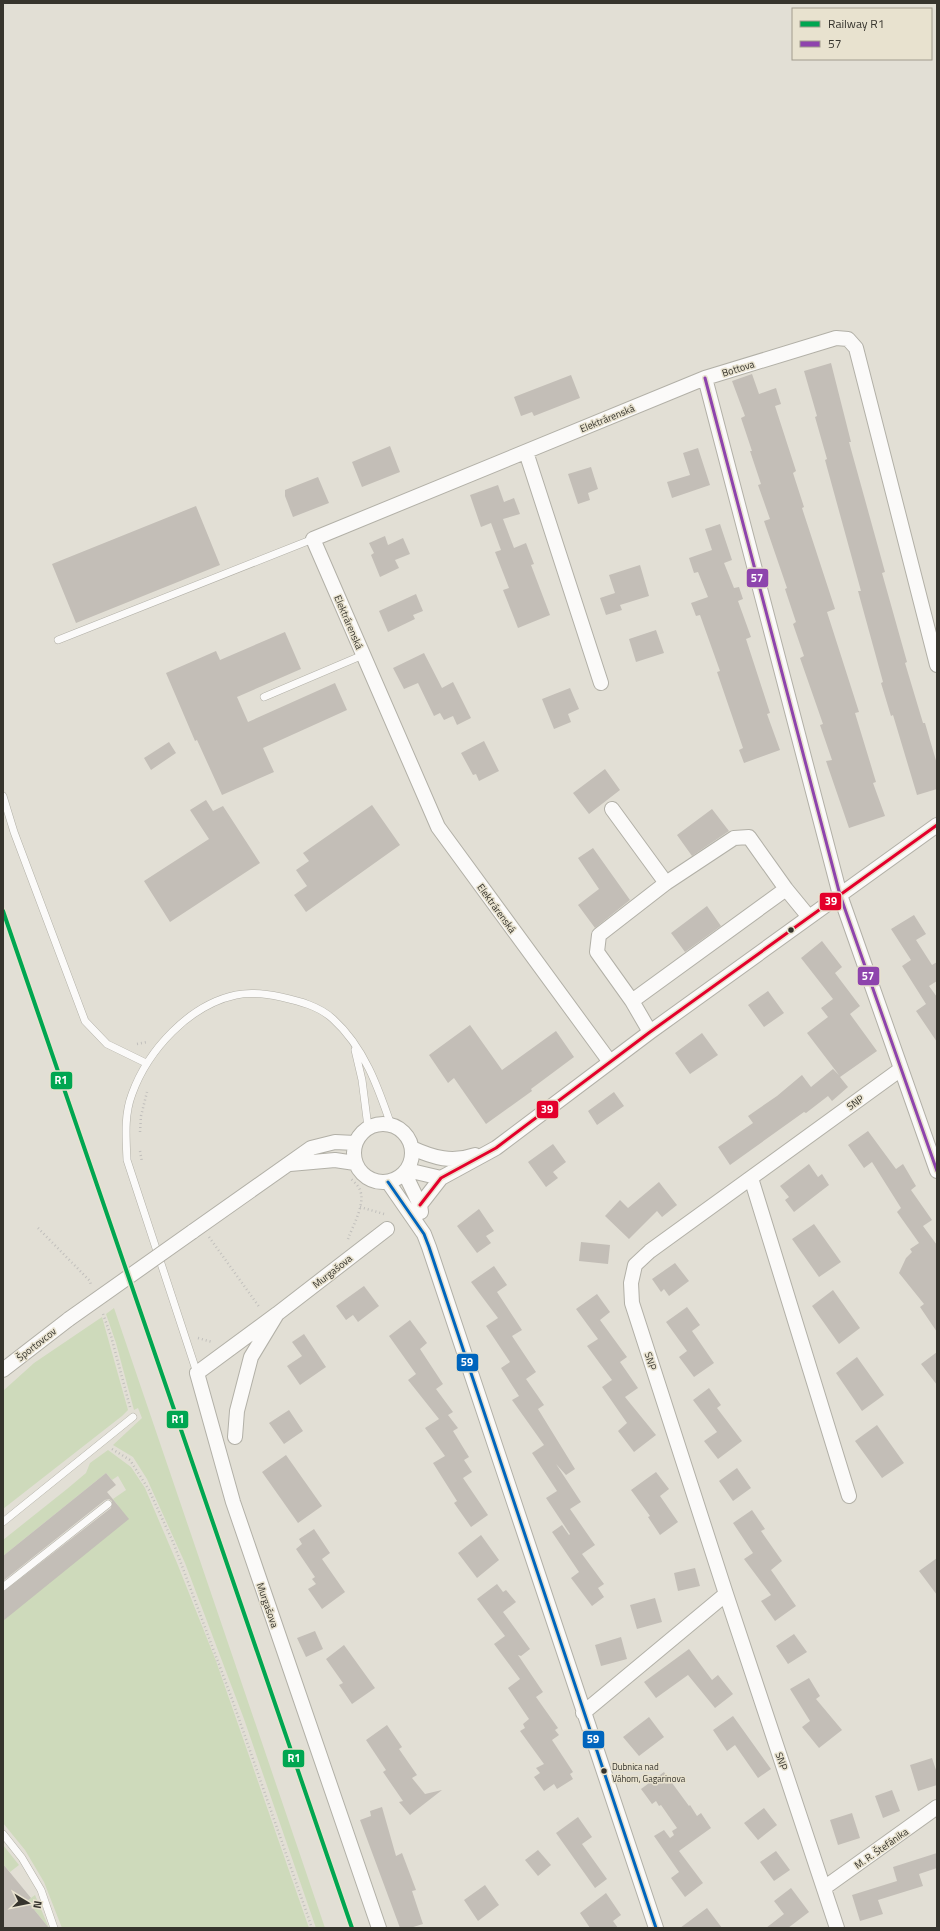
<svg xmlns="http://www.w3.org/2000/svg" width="940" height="1931" font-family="'Titillium Web',sans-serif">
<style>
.grass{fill:#cedabb}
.building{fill:#c3beb7}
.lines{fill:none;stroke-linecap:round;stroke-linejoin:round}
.lane-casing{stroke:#b2b0a7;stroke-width:8}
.street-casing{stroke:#b2b0a7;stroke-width:16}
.path{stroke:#c1bfbc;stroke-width:2.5;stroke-dasharray:1 3;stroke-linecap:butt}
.lane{stroke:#fbfaf9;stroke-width:7}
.street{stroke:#fbfaf9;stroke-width:14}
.street-bridge-casing{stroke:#b2b0a7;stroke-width:16;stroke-linecap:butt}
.street-bridge{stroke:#fbfaf9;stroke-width:14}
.bus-1-casing{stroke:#e8e2cf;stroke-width:6}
.bus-2-casing{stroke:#e8e2cf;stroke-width:6}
.bus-3-casing{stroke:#e8e2cf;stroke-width:6}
.bus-1{stroke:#8e44ad;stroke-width:3}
.bus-2{stroke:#0065bd;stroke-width:3}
.bus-3{stroke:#e4002b;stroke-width:3}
.rail-1-casing{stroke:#e8e2cf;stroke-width:7}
.rail-1{stroke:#00a651;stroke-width:4}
.bus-dot{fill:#36342d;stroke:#e8e2cf;stroke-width:1.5}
.labels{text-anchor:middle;stroke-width:3;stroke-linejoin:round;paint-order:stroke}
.bus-label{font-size:9px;fill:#36342d;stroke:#e8e2cf;text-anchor:start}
.street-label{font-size:10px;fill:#36342d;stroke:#e8e2cf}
.line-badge{stroke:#e8e2cf;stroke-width:1.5}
.badge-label{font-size:11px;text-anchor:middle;font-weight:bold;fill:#fff}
</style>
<rect width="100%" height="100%" fill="#e2dfd5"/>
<path class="grass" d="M114 1308 325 1928H316L244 1719 185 1563 147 1479 133 1457 113 1445 142 1418 138 1408 134 1410 116 1343 106 1314Z
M102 1317 128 1410 122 1416 3 1509V1391L34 1363Z
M108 1450 131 1467 145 1488 177 1563 216 1661 309 1928H62L44 1882 25 1850 3 1823V1621L119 1507 113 1499 126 1490 118 1476 112 1480 106 1473 3 1556V1540L67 1489 86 1473 90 1463Z
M3 1845 19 1865 10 1872 3 1864Z
M35 1895 49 1928 27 1901Z"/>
<path class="building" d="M831 363 851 442H849L885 572 882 573 907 662 905 663 923 723H925L937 764V789L917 795 893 715 891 716 881 683 883 682 858 591H861L825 460 827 459 815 417 817 416 804 371Z
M752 374 759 394 776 388 781 404 775 406 796 471 793 473 804 507 802 508 835 609 827 612 859 712 855 713 876 782 873 783 885 816 849 828 826 761 832 760 820 725 823 724 800 658 804 656 793 624 796 622 785 589 787 588 764 521 770 519 758 485 761 484 750 451H752L741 418 745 416 732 381Z
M571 375 580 398 534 416 532 412 521 416 514 397Z
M390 446 400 472 362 487 352 462Z
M698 448 710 485 672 498 667 482 690 475 683 453Z
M591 467 598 489 588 493 590 500 578 504 568 474Z
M318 477 329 503 293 517 285 496V490Z
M498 485 504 502 514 498 520 514 503 519 514 548 526 543 534 564 531 565 550 615 518 628 503 590 509 588 495 552 501 550 491 523 481 527 470 495Z
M196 506 220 565 76 623 52 564Z
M720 524 732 560 724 563 734 588 739 587 743 599 738 601 751 637 746 639 770 713 767 714 780 750 744 763 739 750 743 748 717 672 720 671 700 615 696 616 691 603 708 597 698 572 694 573 689 558 712 550 705 529Z
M385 536 388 545 403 538 410 554 395 560 399 568 380 577 371 555 374 553 369 543Z
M640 565 649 596 620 605 622 610 606 615 600 598 615 593 609 575Z
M416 594 423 611 413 615 415 619 388 632 379 611Z
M656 630 664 653 636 662 629 639Z
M285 632 301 669 237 697 248 722 335 683 347 710 263 748 274 772 222 795 197 740 195 741 166 673 216 651 220 660Z
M424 653 442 688 453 682 471 718 457 725 453 716 444 720 440 713 434 716 418 683 404 689 393 668Z
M570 688 579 709 568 714 571 722 554 729 542 699Z
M484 741 499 771 479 781 476 774 473 775 461 753Z
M169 742 176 753 151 770 144 758Z
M605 769 620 790 589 814 573 793Z
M206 800 213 811 223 806 260 863 170 922 144 881 209 839 190 810Z
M372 805 400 845 306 912 294 895 307 886 296 870 309 861 303 853Z
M712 809 729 831 692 856 677 835Z
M593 848 630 900 595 928 578 905 599 889 578 858Z
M707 906 721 926 685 952 671 933Z
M914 915 926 934 916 940 932 965 937 962V981L929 986 937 997V1042L916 1011 926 1004 902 966 911 960 891 929Z
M822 941 842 967 835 973 860 1006 850 1014 877 1051 840 1077 848 1087 832 1101 828 1096 806 1113 804 1112 730 1165 718 1147 753 1123 748 1116 777 1096 802 1075 811 1087 833 1069 839 1075 807 1033 828 1017 821 1008 833 999 801 958Z
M768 991 784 1013 764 1027 748 1005Z
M470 1025 502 1070 556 1031 574 1057 531 1089 532 1091 486 1124 454 1078 448 1083 429 1055Z
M702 1033 718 1055 690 1074 675 1053Z
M614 1092 624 1106 597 1125 588 1111Z
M868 1131 896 1169 903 1164 916 1186 911 1190 932 1220 923 1226 937 1245V1332L920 1307 924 1304 899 1273 906 1258 912 1252 910 1249 919 1243 897 1212 901 1208 872 1162 864 1168 848 1145Z
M553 1144 566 1162 553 1172 558 1178 546 1187 528 1162Z
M809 1164 818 1177 822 1174 829 1185 794 1212 785 1200 789 1197 780 1186Z
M659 1182 677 1205 662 1217 657 1211 629 1239 605 1216 620 1200 628 1208Z
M479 1209 494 1231 486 1236 491 1243 477 1253 457 1226Z
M814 1224 841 1262 819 1277 792 1239Z
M581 1242 610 1245 608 1264 579 1261Z
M675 1263 689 1281 669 1296 664 1289 661 1292 652 1279Z
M494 1266 507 1285 497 1292 522 1330 512 1336 536 1372 526 1379 544 1405 538 1409 575 1469 566 1475 556 1464 581 1502 570 1509 595 1545 582 1554 604 1584 598 1588 604 1597 592 1606 571 1578 579 1572 552 1532 562 1525 569 1535 570 1534 546 1498 557 1491 532 1453 544 1445 512 1400 519 1396 501 1368 510 1362 486 1326 498 1318 471 1282Z
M364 1286 379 1306 358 1322 353 1315 346 1320 336 1306Z
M833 1290 860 1328 839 1344 812 1306Z
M597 1294 610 1312 600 1320 627 1357 620 1362 638 1388 625 1397 656 1435 634 1452 618 1431 627 1423 602 1387 612 1380 587 1346 598 1339 576 1309Z
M687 1307 700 1325 692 1331 714 1363 694 1377 679 1357 687 1351 666 1322Z
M410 1320 427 1343 420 1349 443 1384 436 1389 453 1412 448 1415 458 1428 453 1431 469 1457 464 1460 472 1472 463 1478 488 1515 471 1527 454 1503 457 1501 433 1463 445 1456 425 1428 439 1419 408 1380 416 1374 389 1336Z
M304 1334 326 1367 300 1385 287 1366 302 1356 292 1342Z
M937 1352V1385L921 1364Z
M857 1357 884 1395 862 1411 836 1373Z
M709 1388 721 1405 717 1408 742 1441 718 1459 704 1441 717 1432 693 1400Z
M289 1410 303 1431 284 1444 269 1423Z
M877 1425 904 1463 882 1478 855 1441Z
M286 1455 322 1506 298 1523 262 1472Z
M737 1468 751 1488 733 1501 719 1481Z
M656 1472 669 1489 660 1496 678 1522 660 1535 648 1517 650 1516 631 1490Z
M106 1473 116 1485 107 1492 129 1519 3 1621V1592L111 1508 112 1501 109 1499 105 1500 3 1581V1556Z
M752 1510 765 1529 761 1531 782 1561 771 1570 796 1606 775 1621 761 1601 771 1595 744 1559 753 1553 733 1523Z
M314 1529 330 1553 322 1559 345 1592 322 1609 308 1589 316 1584 312 1579 315 1577 296 1549 302 1544 299 1539Z
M481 1535 499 1560 477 1578 458 1553Z
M937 1558V1595L919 1571Z
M695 1568 700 1586 678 1591 674 1573Z
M497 1584 503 1592 506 1590 516 1602 503 1612 530 1649 521 1656 518 1655 543 1692 536 1697 558 1728 555 1730 559 1735 552 1740 573 1772 570 1774 573 1779 557 1789 554 1784 544 1791 534 1777 540 1773 536 1768 544 1764 520 1731 525 1728 523 1724 529 1719 508 1688 520 1679 494 1644 505 1636 477 1599Z
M655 1598 662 1622 637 1629 630 1605Z
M315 1631 323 1649 306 1657 297 1638Z
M794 1634 807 1652 788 1664 776 1646Z
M621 1637 627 1659 601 1666 595 1645Z
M344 1645 375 1688 352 1704 339 1685 343 1683 326 1659Z
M689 1649 712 1680 718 1675 733 1694 715 1708 688 1675 656 1698 644 1682Z
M809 1678 820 1696 816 1699 842 1730 819 1748 802 1727 810 1721 790 1689Z
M733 1716 771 1769 758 1778 735 1745 727 1751 713 1730Z
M649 1717 664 1737 639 1756 623 1737Z
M387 1725 402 1747 399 1749 417 1775 412 1778 425 1794 442 1790 410 1815 399 1802 403 1801 383 1772 386 1770 366 1740Z
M932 1758 937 1773V1785L918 1791 910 1765Z
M664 1772 689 1806 690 1805 697 1816 701 1813 711 1828 679 1851 703 1883 685 1897 671 1878 679 1872 654 1836 664 1830 670 1838 674 1835 672 1831 677 1828 661 1805 659 1806 656 1801 652 1804 641 1789Z
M892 1790 900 1811 883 1818 875 1796Z
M382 1807 396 1856 402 1853 416 1890 412 1891 423 1924 410 1928H400L360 1820 371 1816 370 1811Z
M764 1808 777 1825 758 1840 744 1823Z
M852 1813 860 1838 838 1845 830 1820Z
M578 1817 592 1837 582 1844 607 1879 595 1888 556 1833Z
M538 1850 551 1865 538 1876 525 1860Z
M776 1851 790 1870 774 1881 760 1862Z
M937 1853V1868L919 1874 923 1886 878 1900 883 1914 860 1921 852 1895 897 1881 893 1867Z
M3 1864 31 1898 27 1901 49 1928H3Z
M485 1885 499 1905 478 1921 464 1900Z
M791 1888 809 1912 788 1928H766L784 1914 774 1901Z
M606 1893 621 1915 613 1921 618 1928H590L580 1913Z
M707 1908 722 1928H680Z"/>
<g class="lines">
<defs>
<path id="lane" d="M58 640 313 539
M264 697 363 655
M3 796 14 832 85 1021 107 1044 146 1063
M355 1050 362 1080 368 1127
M197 1373 127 1160C126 1137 124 1115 132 1094 148 1050 189 1005 236 995 250 992 267 994 281 997 299 1001 319 1006 333 1019 364 1047 378 1087 391 1125
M3 1522 133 1417
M3 1587 108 1504
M3 1834 22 1858 41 1890 54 1928"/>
<path id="street" d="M705 378 840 895 937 1171
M526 452 601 683
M612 809 666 883
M632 1001 786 889
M650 1032 632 1001 597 952 599 935 666 883 734 838 749 837 786 889 809 917
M610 1062 438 827 313 539 705 378 836 338 848 339 856 348 937 665
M354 1153a29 29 0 1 1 58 0a29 29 0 1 1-58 0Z
M412 1148C434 1158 452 1163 475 1155
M290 1164 335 1160 355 1163
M407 1170 441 1178
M405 1174 420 1205 421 1212
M751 1178 849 1496
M388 1182 424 1234 429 1247 656 1928
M420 1205 441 1178 496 1148 650 1032 937 825
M192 1232 311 1148 335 1142 355 1143
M277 1314 197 1373 233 1502 379 1928
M3 1370 69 1319
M235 1437 237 1411 251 1357 277 1314 387 1229
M583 1713 726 1594
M824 1888 937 1807
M837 1928 726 1594 632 1303 631 1283 635 1265 650 1251 901 1069"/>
</defs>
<use href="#lane" class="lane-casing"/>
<use href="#street" class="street-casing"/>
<path class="path" d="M137 1044 147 1042
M140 1132 141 1116 147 1092
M140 1151 142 1162
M360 1207 384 1214
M38 1228 90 1281 91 1285
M209 1237 260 1308
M348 1239C353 1225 367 1202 359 1188 357 1184 353 1181 350 1178
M103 1314 111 1336 130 1407
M198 1338 212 1342
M112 1449 130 1460 149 1490 173 1542 232 1699 312 1928"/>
<use href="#lane" class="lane"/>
<use href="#street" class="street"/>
<defs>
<path id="street-bridge" d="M69 1319 192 1232"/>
</defs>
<use href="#street-bridge" class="street-bridge-casing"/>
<use href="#street-bridge" class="street-bridge"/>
<defs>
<path id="bus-1" d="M705 378 840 895 937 1171"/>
<path id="bus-2" d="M388 1182 424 1234 429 1247 656 1928"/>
<path id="bus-3" d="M420 1205 441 1178 496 1148 650 1032 937 825"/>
</defs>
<use href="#bus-1" class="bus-1-casing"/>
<use href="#bus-2" class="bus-2-casing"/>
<use href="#bus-3" class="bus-3-casing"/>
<use href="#bus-1" class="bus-1"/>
<use href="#bus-2" class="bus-2"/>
<use href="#bus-3" class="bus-3"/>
<defs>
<path id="rail-1" d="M3 911 352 1928"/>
</defs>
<use href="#rail-1" class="rail-1-casing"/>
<use href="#rail-1" class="rail-1"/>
</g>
<g class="bus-dot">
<circle cx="791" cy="930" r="3.5"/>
<circle cx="604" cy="1771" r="3.5"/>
</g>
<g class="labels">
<g class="bus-label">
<text x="612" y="1770">Dubnica nad<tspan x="612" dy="12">Váhom, Gagarinova</tspan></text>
</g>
<g class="street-label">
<text transform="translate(738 368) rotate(-17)" y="4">Bottova</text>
<text transform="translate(607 418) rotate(-22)" y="4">Elektrárenská</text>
<text transform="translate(349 622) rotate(67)" y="4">Elektrárenská</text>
<text transform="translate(497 908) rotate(54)" y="4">Elektrárenská</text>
<text transform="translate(855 1102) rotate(-36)" y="4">SNP</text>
<text transform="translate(332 1271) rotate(-38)" y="4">Murgašova</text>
<text transform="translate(36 1344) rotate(-38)" y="4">Športovcov</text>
<text transform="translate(651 1361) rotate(72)" y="4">SNP</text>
<text transform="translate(268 1605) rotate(71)" y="4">Murgašova</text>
<text transform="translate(782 1761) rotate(71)" y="4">SNP</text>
<text transform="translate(881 1848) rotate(-35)" y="4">M. R. Štefánika</text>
</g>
</g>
<g class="line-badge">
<rect x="746" y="568" width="23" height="20" rx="4" fill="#8e44ad"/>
<rect x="819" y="892" width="23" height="19" rx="4" fill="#e4002b"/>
<rect x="857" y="966" width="23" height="20" rx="4" fill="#8e44ad"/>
<rect x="50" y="1071" width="23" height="19" rx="4" fill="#00a651"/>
<rect x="536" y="1100" width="23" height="19" rx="4" fill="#e4002b"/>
<rect x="456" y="1353" width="23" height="19" rx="4" fill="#0065bd"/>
<rect x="166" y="1410" width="23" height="19" rx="4" fill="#00a651"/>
<rect x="582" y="1730" width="23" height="19" rx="4" fill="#0065bd"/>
<rect x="282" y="1749" width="23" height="19" rx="4" fill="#00a651"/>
</g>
<g class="badge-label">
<text x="757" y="582">57</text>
<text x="831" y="905">39</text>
<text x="868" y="980">57</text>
<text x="61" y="1084">R1</text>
<text x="547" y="1113">39</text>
<text x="467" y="1366">59</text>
<text x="178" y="1423">R1</text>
<text x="593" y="1743">59</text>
<text x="294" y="1762">R1</text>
</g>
<rect width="940" height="1931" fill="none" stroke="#36342d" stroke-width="8"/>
<rect x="792" y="8" width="140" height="52" fill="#e8e2cf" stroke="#a19c8e"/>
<rect x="800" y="21" width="20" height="6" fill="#00a651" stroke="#a19c8e"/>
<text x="828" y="28" font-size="12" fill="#36342d">Railway R1</text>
<rect x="800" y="41" width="20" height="6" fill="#8e44ad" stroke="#a19c8e"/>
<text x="828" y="48" font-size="12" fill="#36342d">57</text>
<g transform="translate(28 1903) rotate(100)" stroke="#e8e2cf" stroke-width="3" paint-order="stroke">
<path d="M0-3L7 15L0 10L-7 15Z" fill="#36342d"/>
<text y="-6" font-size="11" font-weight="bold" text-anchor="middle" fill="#36342d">N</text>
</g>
</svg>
